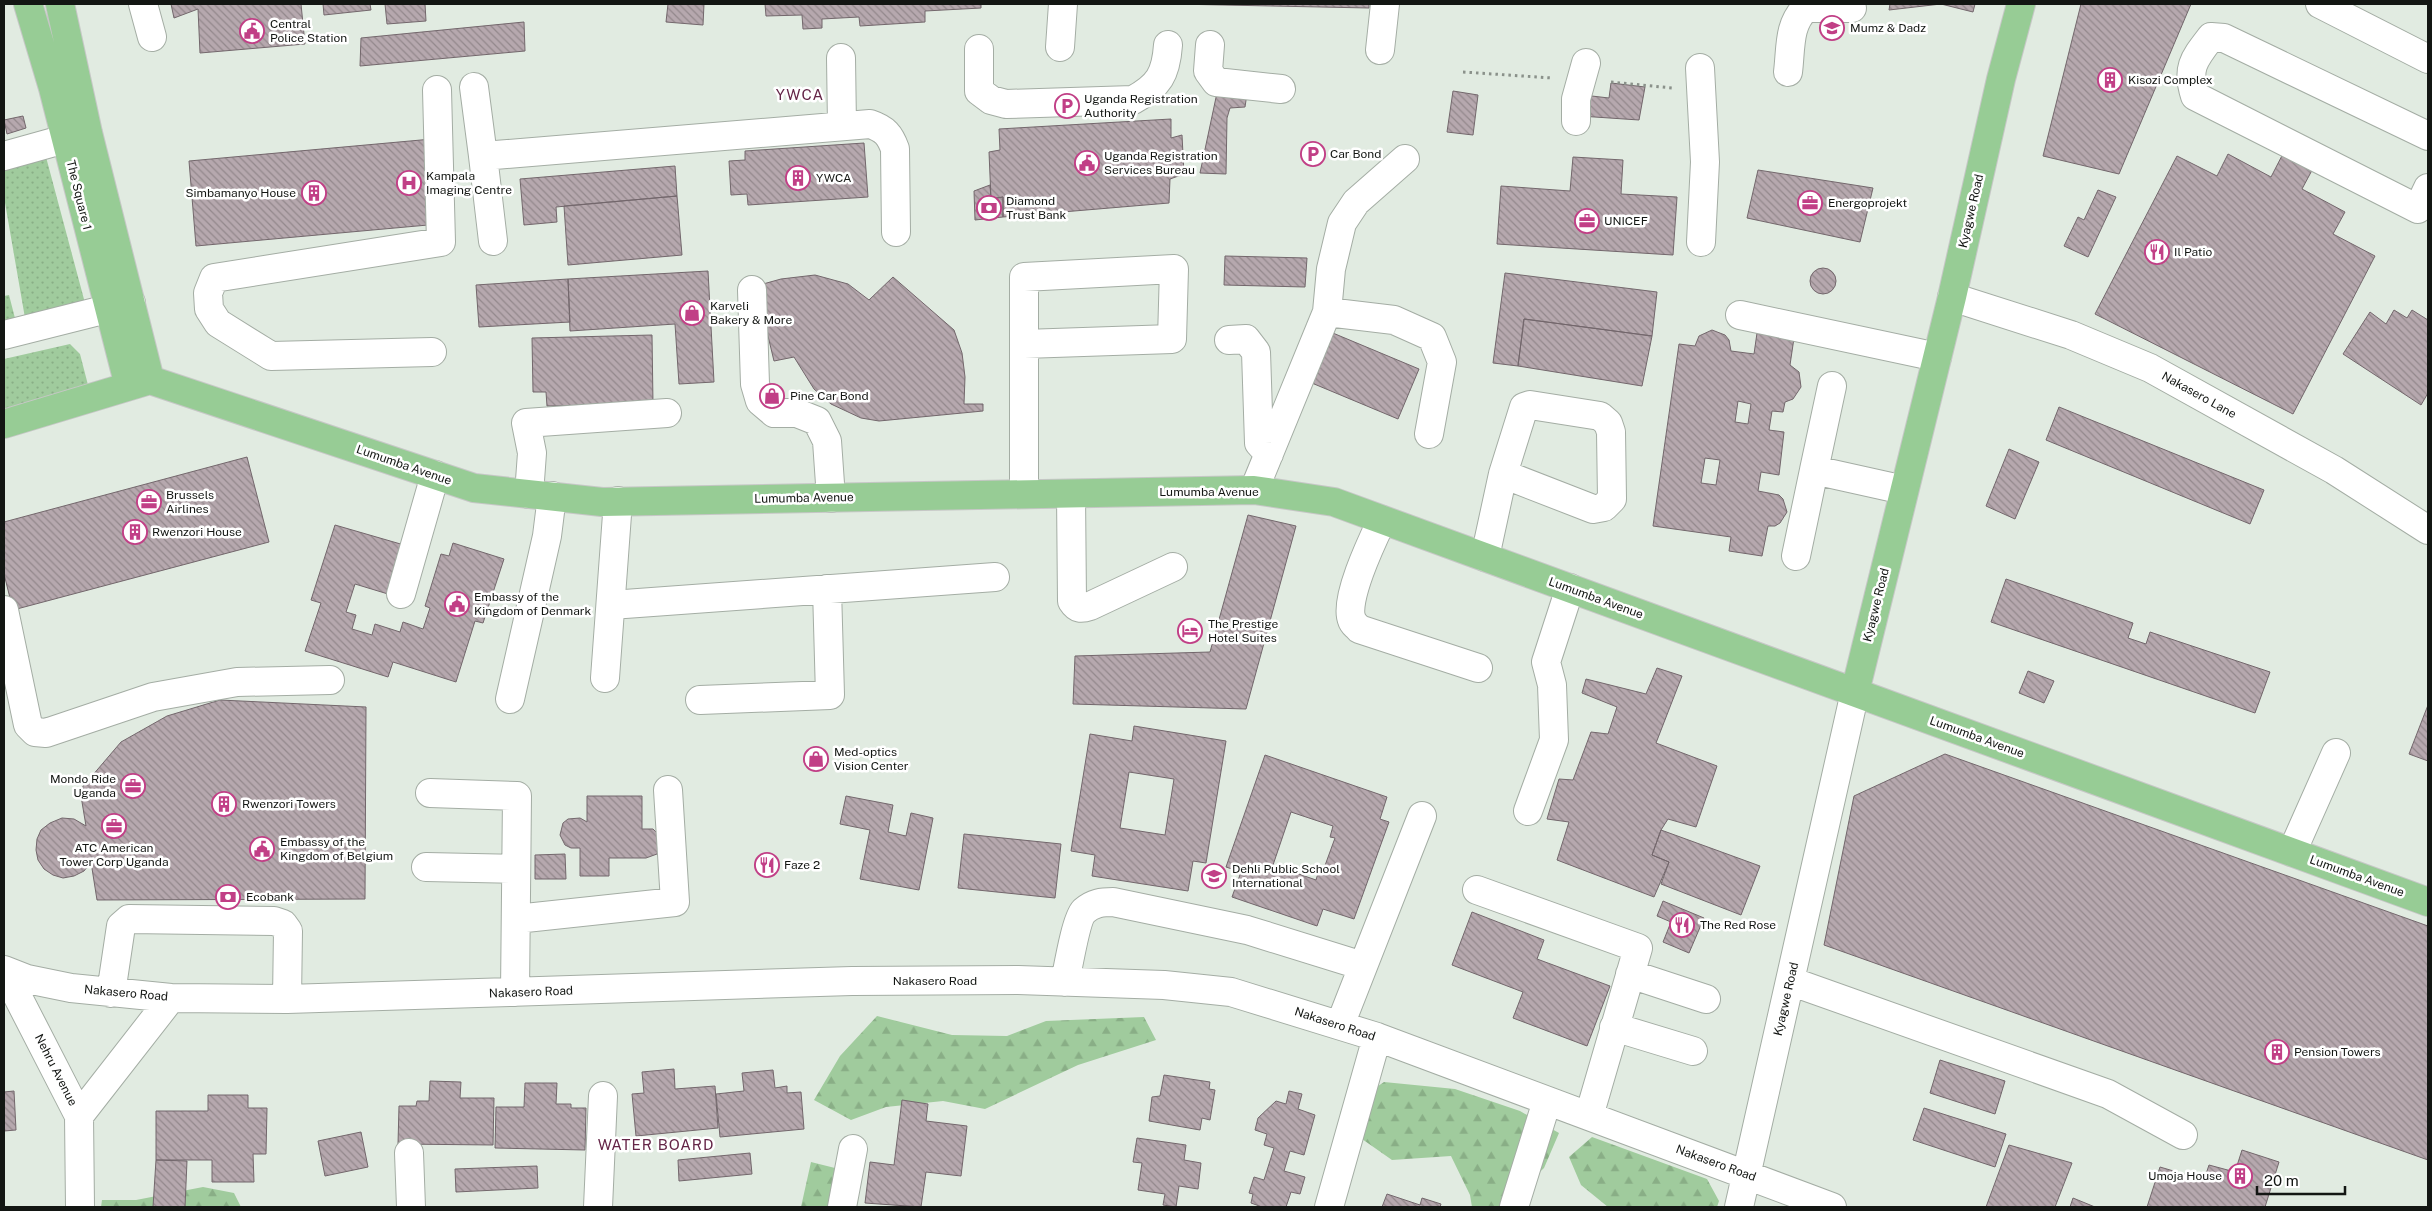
<svg xmlns="http://www.w3.org/2000/svg" width="2432" height="1211" font-family="'Public Sans',sans-serif">
<style>
.grass{fill:url(#grass-dots)}
.forest{fill:url(#forest-firs)}
.building{fill:url(#building-back-hatch);stroke:#73676c;fill-rule:evenodd}
.lines{fill:none;stroke-linecap:round;stroke-linejoin:round}
.minor-casing{stroke:#a4ada4;stroke-width:30}
.major-casing{stroke:#c6c7c6;stroke-width:30}
.path{stroke:#8a918a;stroke-width:3;stroke-dasharray:2.5 4;stroke-linecap:butt}
.minor{stroke:#fff;stroke-width:28}
.major{stroke:#97cc95;stroke-width:28}
.labels{text-anchor:middle;stroke-width:5;stroke-linejoin:round;paint-order:stroke}
.poi-label{font-size:12px;fill:#131613;stroke:#fff;text-anchor:start}
.street-label{font-size:12px;fill:#131613;stroke:#fff}
.quarter-label{font-size:15px;letter-spacing:1px;fill:#642547;stroke:#fff}
</style>
<defs>
<pattern id="grass-dots" width="8" height="8" patternUnits="userSpaceOnUse" patternTransform="scale(1.25)"><rect width="8" height="8" fill="#a0cb9d"/><path d="M2 2h.1M6 6h.1" fill="none" stroke="#89ae86" stroke-width="1.8" stroke-linecap="round"/></pattern>
<pattern id="forest-firs" width="22" height="20" patternUnits="userSpaceOnUse" patternTransform="scale(1.25)"><rect width="22" height="20" fill="#a0cb9d"/><path d="M5 1l3.5 6h-7zM16 11l3.5 6h-7z" fill="#89ae86"/></pattern>
<pattern id="building-back-hatch" width="6" height="6" patternUnits="userSpaceOnUse" patternTransform="scale(1.25)"><rect width="6" height="6" fill="#b6a8ae"/><path d="M-1 5l2 2M0 0l6 6M5-1l2 2" fill="none" stroke="#93888c"/></pattern>
</defs>
<rect width="100%" height="100%" fill="#e1ebe1"/>
<path class="grass" d="M46 157 85 303 25 318 4 197V168Z
M9 295 16 322 4 325V296Z
M70 344 80 354 88 385 4 409V359Z"/>
<path class="forest" d="M877 1016 952 1035 1007 1036 1046 1021 1144 1017 1156 1040 1078 1065 985 1109 943 1101 886 1107 851 1120 814 1100 840 1056Z
M1384 1082 1455 1089 1520 1111 1559 1133 1544 1168 1503 1207H1472L1470 1195 1451 1156 1392 1160 1362 1139 1340 1112Z
M1592 1137 1707 1179 1719 1201 1717 1207H1608L1581 1185 1569 1157Z
M811 1162 839 1169 842 1207H801Z
M203 1187 234 1193 241 1207H101L102 1200H136Z"/>
<path class="building" d="M171 4H301L305 44 200 53 198 9 174 18Z
M323 4H370L371 10 324 15Z
M385 4H425L426 21 387 24Z
M668 4H704L703 25 666 22Z
M765 4H981V8L925 11V22L860 26 859 17 822 19V28L803 29 802 15 766 16Z
M1174 4H1369V8Z
M1890 4H1975L1973 12 1941 4 1889 10Z
M2081 4H2191L2119 174 2043 156Z
M524 22 525 51 360 66 361 38Z
M1611 83 1645 87 1639 120 1580 116 1583 95 1609 98Z
M1248 87 1245 107 1230 108 1227 118 1226 174 1200 173 1218 88Z
M1453 91 1478 95 1473 135 1447 132Z
M23 116 26 128 7 134 4 120Z
M1171 119V138L1182 135 1184 174 1170 179 1169 203 1003 217V197L991 199 989 152 1000 150 999 129Z
M432 139 439 224 196 246 189 161Z
M864 143 868 197 748 205 747 194 731 195 729 161 745 160V151Z
M2288 144 2318 159 2302 189 2345 212 2333 234 2375 256 2293 414 2095 314 2177 156 2217 176 2228 154 2271 177Z
M1573 157 1623 160 1621 194 1677 197 1673 255 1497 244 1501 186 1570 191Z
M675 166 677 196 556 207 557 222 524 225 520 179Z
M1758 170 1873 188 1860 242 1747 218Z
M990 185 991 199 1003 197V217L975 220 974 191Z
M2098 190 2116 197 2088 257 2064 246 2078 217 2084 220Z
M677 196 682 255 568 265 564 206Z
M1225 256 1307 258 1305 287 1224 285Z
M1810 281a13 13 0 1 1 26 0a13 13 0 1 1-26 0Z
M708 271 714 382 679 384 675 324 570 331 568 279Z
M1505 273 1657 292 1652 336 1524 319 1518 366 1493 363Z
M815 275 848 284 869 300 893 277 954 330 962 353 965 377 964 404H983V411L879 421 861 418 831 404 814 389 794 357 774 361 756 286 781 279Z
M568 279 570 322 479 327 476 285Z
M2394 310 2407 318 2412 310 2428 320V393L2421 405 2343 354 2370 312 2386 324Z
M1524 319 1652 336 1642 386 1518 366Z
M1712 330 1725 335 1729 340 1731 351 1754 354 1757 333 1794 338 1790 365 1799 372 1801 387 1793 399 1785 402 1783 412 1772 411 1769 430 1784 432 1779 475 1761 472 1758 491 1779 495 1783 499 1787 512 1780 523 1775 526H1768L1762 556 1729 551 1731 537 1653 526 1679 344 1695 346 1699 336ZM1738 401 1751 404 1748 424 1735 422ZM1705 458 1720 460 1716 485 1701 483Z
M1328 331 1419 369 1398 419 1307 381Z
M652 335 653 404 547 406 546 392H533L532 338Z
M2059 407 2264 490 2250 524 2046 440Z
M2009 449 2039 462 2015 519 1986 506Z
M247 457 269 542 13 610 4 574V522Z
M1248 515 1296 526 1246 709 1073 704 1075 656 1210 652Z
M335 525 404 545 388 594 355 584 346 612 356 615 352 629 372 635 375 624 400 632 403 622 423 629 430 608 425 606 441 554 449 556 453 543 504 559 483 623 475 621 456 682 393 662 388 677 305 651 321 603 311 600Z
M2006 579 2133 623 2128 638 2146 644 2150 632 2270 672 2255 713 1991 622Z
M1657 668 1682 676 1656 743 1717 766 1696 827 1668 819 1661 830 1652 855 1669 862 1654 897 1557 860 1569 822 1547 819 1559 779 1573 780 1591 732 1608 734 1617 707 1582 693 1586 679 1646 694Z
M2028 671 2054 681 2044 703 2019 693Z
M220 700 366 707 365 899 97 900 91 862 84 871 74 876 63 878 53 875 44 869 38 860 36 850 37 839 41 830 50 823 62 818 74 819 86 826 80 790 121 742 167 716Z
M2428 705V761L2409 754Z
M1134 726 1226 741 1206 863 1193 861 1188 891 1092 876 1095 855 1071 851 1090 734 1132 741ZM1129 772 1174 779 1165 835 1120 828Z
M1945 754 2428 926V1160L1824 945 1854 796Z
M1265 755 1387 797 1380 819 1389 822 1354 919 1323 909 1317 926 1232 897 1241 872 1226 867ZM1291 812 1333 826 1330 837 1335 838 1323 871 1319 870 1316 880 1273 865Z
M587 796H642V829H653L657 833 660 849 657 854 646 858H609V876H580V848H571L565 845 560 835 563 823 568 819 580 818 587 822Z
M846 796 893 805 888 832 906 836 911 813 933 818 919 890 860 879 870 830 840 824Z
M1661 830 1760 866 1741 915 1661 884 1669 862 1652 855Z
M964 834 1061 844 1055 898 958 888Z
M565 854 566 879H535V855Z
M1663 901 1704 918 1689 953 1663 942 1671 922 1657 916Z
M1472 912 1544 940 1537 959 1610 986 1587 1046 1513 1018 1523 992 1452 965Z
M1940 1060 2005 1081 1995 1114 1930 1093Z
M674 1069 675 1089 715 1086 718 1128 636 1136 632 1094 644 1093 642 1072Z
M773 1070 775 1088 787 1086V1093L801 1092 804 1129 720 1137 716 1094 744 1091 742 1073Z
M1164 1075 1210 1082 1209 1089 1215 1090 1210 1120 1202 1118 1200 1130 1149 1121 1152 1097 1160 1096Z
M430 1081 461 1082 460 1098H494L493 1145 398 1144 399 1106H416L417 1101H429Z
M525 1083H557L556 1104H571V1108H586L585 1150 495 1148 496 1107H524Z
M14 1091 16 1130 4 1131V1092Z
M1289 1091 1302 1094 1298 1109 1315 1115 1304 1155 1290 1151 1284 1171 1305 1177 1300 1194 1291 1192 1286 1207H1262L1251 1203 1253 1194 1249 1193 1254 1177 1264 1180 1274 1148 1264 1145 1267 1134 1255 1130 1258 1118 1276 1101 1286 1104Z
M208 1095H248V1108H267L266 1154H253L254 1182H212V1160H156V1111H208Z
M902 1100 928 1104 926 1121 967 1126 961 1176 926 1172 921 1207 865 1203 870 1162 894 1165Z
M1924 1108 2006 1134 1995 1167 1913 1140Z
M361 1132 368 1167 325 1176 318 1141Z
M1137 1138 1186 1145 1184 1160 1201 1163 1198 1189 1179 1186 1176 1207 1163 1205 1165 1194 1138 1190 1142 1163 1133 1162Z
M2009 1145 2072 1163 2055 1207H1986Z
M2242 1150 2279 1162 2265 1207H2147L2160 1167 2204 1180 2209 1165 2235 1172Z
M750 1153 752 1174 679 1181 678 1160Z
M156 1160 187 1161 185 1207H153Z
M537 1166 538 1188 456 1192 455 1169Z
M1387 1194 1420 1205 1422 1198 1441 1204 1440 1207H1382Z
M2073 1198 2095 1207H2070Z"/>
<g class="lines">
<defs>
<path id="minor" d="M143 4 152 37
M2320 4 2428 59
M1210 45 1208 71 1216 82 1281 89
M1060 47 1063 4
M979 49V91L991 100 1006 104 1133 100C1159 86 1166 74 1168 45
M1380 50 1385 4
M841 58 842 126
M1700 68 1705 162 1701 242
M1788 72C1791 49 1788 24 1806 8H1852
M474 87 483 156 870 124C885 129 890 135 895 149L896 232
M1576 121V99L1586 63
M2428 136 2224 38 2211 37C2194 59 2186 68 2195 96L2418 209 2428 188
M4 156 65 139
M483 156 493 241
M752 290 755 384 760 401 774 413H797L817 421 827 441 831 498
M1952 297 2071 335 2150 368 2334 470 2428 530
M1327 312 1394 320 1432 337 1442 362 1429 434
M1740 315 1937 357
M4 335 131 303
M1229 340 1246 339 1256 352 1259 443 1269 454
M1024 344 1172 339 1174 269 1024 277V494
M432 352 271 356 218 323 209 309 208 293 214 278 441 242 437 90
M1814 470 1832 386
M1254 490 1327 312 1331 269 1342 223 1356 202 1405 159
M529 494 532 453 526 423 667 413
M1071 494 1072 601C1077 609 1081 609 1090 606L1173 567
M1382 520C1373 539 1343 601 1352 620 1353 624 1357 626 1359 629L1478 668
M1796 556 1814 470 1904 490
M1485 557 1503 474 1524 407 1530 405 1600 416 1608 423 1611 432 1612 499 1604 507 1593 509 1503 474
M401 594 435 475
M611 605 995 577
M4 610 28 725 35 732 46 733 153 697 237 682 330 680
M605 678 618 501
M510 699 547 536 552 496
M700 700 830 695 827 589
M430 793 517 796 515 992
M1528 811 1554 740 1552 685 1546 662 1570 588
M2292 852 2336 753
M426 867 516 869
M1477 890 1638 948 1589 1116
M516 919 675 902 668 790
M4 970 27 979 71 988 171 998 287 999 852 981 1018 980 1164 985 1231 992 1377 1037 1832 1207
M4 970 79 1116 80 1207
M1630 974 1706 999
M1790 981 2108 1094 2183 1135
M1065 982C1068 968 1076 919 1084 911 1093 903 1102 902 1113 902L1247 930 1363 966
M111 993 121 926 129 919 274 921 283 924 288 931 287 999
M1340 1025 1422 816
M1614 1027 1693 1051
M79 1116 171 998
M409 1153 411 1207
M598 1207 603 1096
M842 1207 853 1149
M1329 1207 1377 1037
M1514 1207 1547 1101
M1739 1207 1855 692"/>
<path id="major" d="M28 4 53 88 129 386
M60 4 88 133 150 380
M4 424 150 380 474 488 602 502 1254 490 1334 502 2428 902
M1855 692 1952 297 2001 79 2021 4"/>
</defs>
<use href="#minor" class="minor-casing"/>
<use href="#major" class="major-casing"/>
<path class="path" d="M1463 72 1552 78
M1611 82 1672 88"/>
<use href="#minor" class="minor"/>
<use href="#major" class="major"/>
</g>
<defs>
<symbol id="school-ring" viewBox="-11 -11 22 22"><circle r="9.5" fill="#fff" stroke="#c13f86" stroke-width="1.5"/><path d="M0-5L7-2L0 1L-7-2ZM-4 1L0 2.5L4 1V4Q0 6-4 4Z" fill="#c13f86"/></symbol>
<symbol id="civic-ring" viewBox="-11 -11 22 22"><circle r="9.5" fill="#fff" stroke="#c13f86" stroke-width="1.5"/><path d="M-.6-6.5H3V-4.5H.6V-3L4-1V1h2V6H-6V1h2V-1L-.6-3ZM-1.2 2.5V6h2.4V2.5Z" fill="#c13f86"/></symbol>
<symbol id="building-ring" viewBox="-11 -11 22 22"><circle r="9.5" fill="#fff" stroke="#c13f86" stroke-width="1.5"/><path d="M-4-6H4V6H1V3H-1V6H-4ZM-2.5-4.3h1.7v1.8h-1.7ZM.8-4.3h1.7v1.8H.8ZM-2.5-1h1.7V.8h-1.7ZM.8-1h1.7V.8H.8Z" fill="#c13f86"/></symbol>
<symbol id="parking-ring" viewBox="-11 -11 22 22"><circle r="9.5" fill="#fff" stroke="#c13f86" stroke-width="1.5"/><path d="M-3.5-5.5H1a3.5 3.5 0 0 1 0 7H-1V5.5H-3.5ZM-1-3.4V-.6H.8a1.4 1.4 0 0 0 0-2.8Z" fill="#c13f86"/></symbol>
<symbol id="hospital-ring" viewBox="-11 -11 22 22"><circle r="9.5" fill="#fff" stroke="#c13f86" stroke-width="1.5"/><path d="M-5-5h3v3.5h4V-5h3V5h-3V1.5h-4V5h-3Z" fill="#c13f86"/></symbol>
<symbol id="office-ring" viewBox="-11 -11 22 22"><circle r="9.5" fill="#fff" stroke="#c13f86" stroke-width="1.5"/><path d="M-6-3h4V-5.5h4V-3h4V5H-6ZM-1-4.5V-3h2v-1.5ZM-6 0V1H6V0Z" fill="#c13f86"/></symbol>
<symbol id="bank-ring" viewBox="-11 -11 22 22"><circle r="9.5" fill="#fff" stroke="#c13f86" stroke-width="1.5"/><path d="M-6-4H6V4H-6ZM0-2.3a2.3 2.3 0 1 0 0 4.6a2.3 2.3 0 1 0 0-4.6Z" fill="#c13f86"/></symbol>
<symbol id="restaurant-ring" viewBox="-11 -11 22 22"><circle r="9.5" fill="#fff" stroke="#c13f86" stroke-width="1.5"/><path d="M-5-6h1v4h1v-4h1v4h1v-4h1v5L-1.5 .5V6h-2V.5L-5-1ZM5-6V6H3V1.5H1.5Q1.5-4 5-6Z" fill="#c13f86"/></symbol>
<symbol id="shop-ring" viewBox="-11 -11 22 22"><circle r="9.5" fill="#fff" stroke="#c13f86" stroke-width="1.5"/><path d="M-5-2.5h2.3a2.7 3.5 0 0 1 5.4 0H5L5.5 6h-11ZM-1.5-2.5h3a1.5 2.3 0 0 0-3 0Z" fill="#c13f86"/></symbol>
<symbol id="hotel-ring" viewBox="-11 -11 22 22"><circle r="9.5" fill="#fff" stroke="#c13f86" stroke-width="1.5"/><path d="M-6-4.5h1.5V1H6V5H4.5V3h-9V5H-6ZM-4 0a1.8 1.8 0 1 1 3.6 0ZM.5 0V-2.5h3Q6-2.5 6 0Z" fill="#c13f86"/></symbol>
</defs>
<g fill-rule="evenodd">
<use href="#school-ring" x="1818" y="14" width="28" height="28"/>
<use href="#civic-ring" x="238" y="17" width="28" height="28"/>
<use href="#building-ring" x="2096" y="66" width="28" height="28"/>
<use href="#parking-ring" x="1053" y="92" width="28" height="28"/>
<use href="#parking-ring" x="1299" y="140" width="28" height="28"/>
<use href="#civic-ring" x="1073" y="149" width="28" height="28"/>
<use href="#building-ring" x="784" y="164" width="28" height="28"/>
<use href="#hospital-ring" x="395" y="169" width="28" height="28"/>
<use href="#building-ring" x="300" y="179" width="28" height="28"/>
<use href="#office-ring" x="1796" y="189" width="28" height="28"/>
<use href="#bank-ring" x="975" y="194" width="28" height="28"/>
<use href="#office-ring" x="1573" y="207" width="28" height="28"/>
<use href="#restaurant-ring" x="2143" y="238" width="28" height="28"/>
<use href="#shop-ring" x="678" y="299" width="28" height="28"/>
<use href="#shop-ring" x="758" y="382" width="28" height="28"/>
<use href="#office-ring" x="135" y="488" width="28" height="28"/>
<use href="#building-ring" x="121" y="518" width="28" height="28"/>
<use href="#civic-ring" x="443" y="590" width="28" height="28"/>
<use href="#hotel-ring" x="1176" y="617" width="28" height="28"/>
<use href="#shop-ring" x="802" y="745" width="28" height="28"/>
<use href="#office-ring" x="119" y="772" width="28" height="28"/>
<use href="#building-ring" x="210" y="790" width="28" height="28"/>
<use href="#office-ring" x="100" y="812" width="28" height="28"/>
<use href="#civic-ring" x="248" y="835" width="28" height="28"/>
<use href="#restaurant-ring" x="753" y="851" width="28" height="28"/>
<use href="#school-ring" x="1200" y="862" width="28" height="28"/>
<use href="#bank-ring" x="214" y="883" width="28" height="28"/>
<use href="#restaurant-ring" x="1668" y="911" width="28" height="28"/>
<use href="#building-ring" x="2263" y="1038" width="28" height="28"/>
<use href="#building-ring" x="2226" y="1162" width="28" height="28"/>
</g>
<g class="labels">
<g class="poi-label">
<text x="270" y="28">Central<tspan x="270" dy="14">Police Station</tspan></text>
<text x="1850" y="32">Mumz &amp; Dadz</text>
<text x="2128" y="84">Kisozi Complex</text>
<text x="1084" y="103">Uganda Registration<tspan x="1084" dy="14">Authority</tspan></text>
<text x="1330" y="158">Car Bond</text>
<text x="1104" y="160">Uganda Registration<tspan x="1104" dy="14">Services Bureau</tspan></text>
<text x="426" y="180">Kampala<tspan x="426" dy="14">Imaging Centre</tspan></text>
<text x="816" y="182">YWCA</text>
<text x="296" y="197" text-anchor="end">Simbamanyo House</text>
<text x="1006" y="205">Diamond<tspan x="1006" dy="14">Trust Bank</tspan></text>
<text x="1828" y="207">Energoprojekt</text>
<text x="1604" y="225">UNICEF</text>
<text x="2174" y="256">Il Patio</text>
<text x="710" y="310">Karveli<tspan x="710" dy="14">Bakery &amp; More</tspan></text>
<text x="790" y="400">Pine Car Bond</text>
<text x="166" y="499">Brussels<tspan x="166" dy="14">Airlines</tspan></text>
<text x="152" y="536">Rwenzori House</text>
<text x="474" y="601">Embassy of the<tspan x="474" dy="14">Kingdom of Denmark</tspan></text>
<text x="1208" y="628">The Prestige<tspan x="1208" dy="14">Hotel Suites</tspan></text>
<text x="834" y="756">Med-optics<tspan x="834" dy="14">Vision Center</tspan></text>
<text x="116" y="783" text-anchor="end">Mondo Ride<tspan x="116" dy="14">Uganda</tspan></text>
<text x="242" y="808">Rwenzori Towers</text>
<text x="280" y="846">Embassy of the<tspan x="280" dy="14">Kingdom of Belgium</tspan></text>
<text x="114" y="852" text-anchor="middle">ATC American<tspan x="114" dy="14">Tower Corp Uganda</tspan></text>
<text x="784" y="869">Faze 2</text>
<text x="1232" y="873">Dehli Public School<tspan x="1232" dy="14">International</tspan></text>
<text x="246" y="901">Ecobank</text>
<text x="1700" y="929">The Red Rose</text>
<text x="2294" y="1056">Pension Towers</text>
<text x="2222" y="1180" text-anchor="end">Umoja House</text>
</g>
<g class="street-label">
<text transform="translate(79 195) rotate(76)" y="4">The Square 1</text>
<text transform="translate(1971 211) rotate(-77)" y="4">Kyagwe Road</text>
<text transform="translate(2199 395) rotate(29)" y="4">Nakasero Lane</text>
<text transform="translate(404 465) rotate(19)" y="4">Lumumba Avenue</text>
<text x="1209" y="496">Lumumba Avenue</text>
<text transform="translate(804 498) rotate(-1)" y="4">Lumumba Avenue</text>
<text transform="translate(1596 598) rotate(20)" y="4">Lumumba Avenue</text>
<text transform="translate(1876 605) rotate(-76)" y="4">Kyagwe Road</text>
<text transform="translate(1977 737) rotate(20)" y="4">Lumumba Avenue</text>
<text transform="translate(2357 876) rotate(20)" y="4">Lumumba Avenue</text>
<text x="935" y="985">Nakasero Road</text>
<text transform="translate(531 992) rotate(-2)" y="4">Nakasero Road</text>
<text transform="translate(126 993) rotate(5)" y="4">Nakasero Road</text>
<text transform="translate(1786 999) rotate(-77)" y="4">Kyagwe Road</text>
<text transform="translate(1335 1024) rotate(18)" y="4">Nakasero Road</text>
<text transform="translate(56 1070) rotate(63)" y="4">Nehru Avenue</text>
<text transform="translate(1716 1163) rotate(20)" y="4">Nakasero Road</text>
</g>
<g class="quarter-label">
<text x="800" y="100">YWCA</text>
<text x="656" y="1150">WATER BOARD</text>
</g>
</g>
<rect width="2432" height="1211" fill="none" stroke="#131613" stroke-width="10"/>
<path d="M2257 1186v8h88v-8" fill="none" stroke="#131613" stroke-width="2.5"/>
<text x="2264" y="1186" font-size="15" fill="#131613" stroke="#ffffff" stroke-width="4" paint-order="stroke">20 m</text>
</svg>
